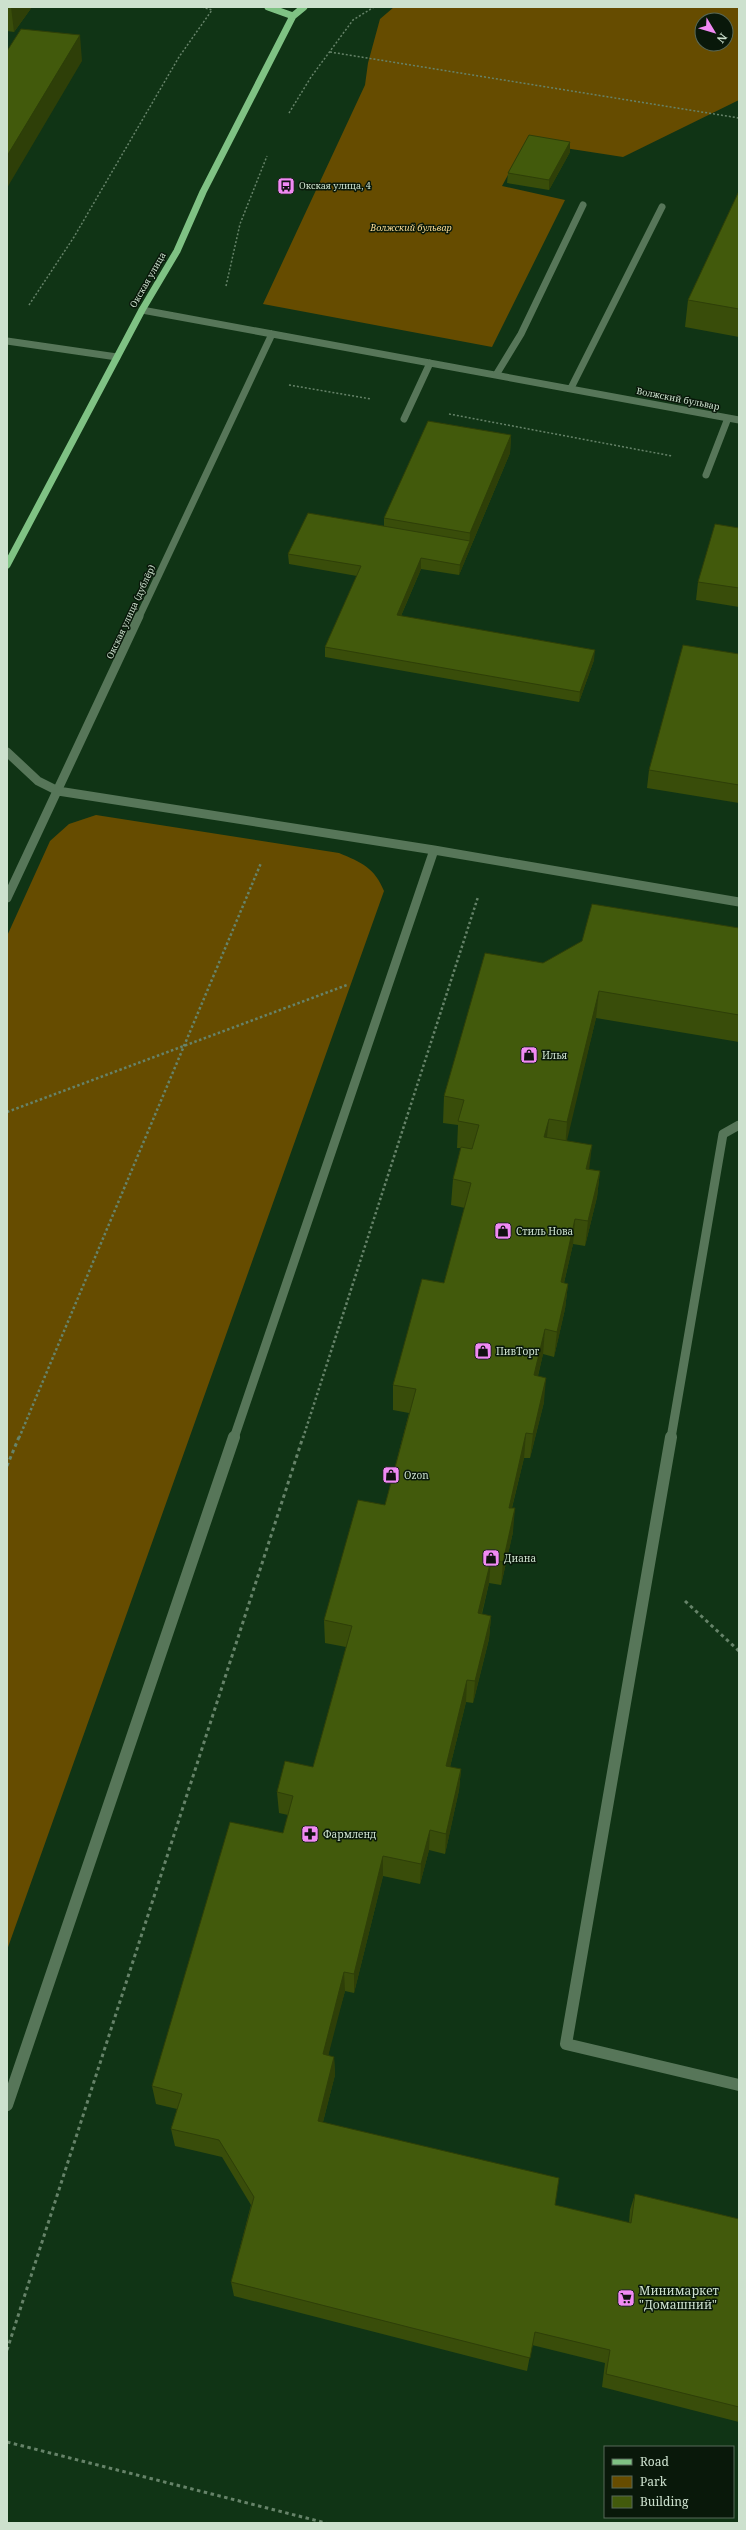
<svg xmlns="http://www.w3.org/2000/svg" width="746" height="2530" font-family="'Noto Serif',serif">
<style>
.green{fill:#664c00;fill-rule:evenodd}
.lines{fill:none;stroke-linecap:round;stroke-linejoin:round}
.path-far2{stroke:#668369;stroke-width:1.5;stroke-dasharray:2 2;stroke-linecap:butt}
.path-far1{stroke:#668369;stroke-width:2.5;stroke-dasharray:2.5 2.5;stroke-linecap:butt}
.path{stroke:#668369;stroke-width:3;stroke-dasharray:3.5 3.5;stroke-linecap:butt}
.minor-far2{stroke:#577659;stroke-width:7}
.minor-far1{stroke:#577659;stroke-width:9}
.minor{stroke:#577659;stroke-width:12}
.major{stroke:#7fc284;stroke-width:7}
.wall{fill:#394d0a}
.shaded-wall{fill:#2e3f08}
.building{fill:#425a0c;stroke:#2e3f08}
.labels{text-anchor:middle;stroke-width:3;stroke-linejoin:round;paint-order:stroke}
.far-poi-label{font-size:9px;fill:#cde1ce;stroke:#09180a;text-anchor:start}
.far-park-label{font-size:9px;font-style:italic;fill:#fbdb94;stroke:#09180a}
.far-street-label{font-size:9px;fill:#cde1ce;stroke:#09180a}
.poi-label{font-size:10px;fill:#cde1ce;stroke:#09180a;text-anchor:start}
.near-poi-label{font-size:12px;fill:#cde1ce;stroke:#09180a;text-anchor:start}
</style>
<rect width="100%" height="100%" fill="#103415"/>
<path class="green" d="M394 7H739V100L623 157 526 142 502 186 565 200 492 347 263 304 365 85 368 63 380 19ZM702 20H726V44H702Z
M96 815 339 853C361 862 375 868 384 891L7 1950V936L50 841 69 824Z"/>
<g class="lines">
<path class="path-far2" d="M330 52 739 118
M289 113 311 77 353 20 374 7
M226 286 240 224 267 156
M29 305 74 237 179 57 212 10 202 7
M289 385 371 399
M449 414 672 456"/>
<path class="path-far1" d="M7 1112 347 985
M19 1438 261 863
M303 1438 478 897"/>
<path class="path" d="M7 1466 19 1437
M685 1601 739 1651
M7 2350 303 1437
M7 2442 326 2523"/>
<path class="minor-far2" d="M142 310 739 420
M7 341 117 357
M496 375 521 334 583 205
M571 388 662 207
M404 419 430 363
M706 475 728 418
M139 617 272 334"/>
<path class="minor-far1" d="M7 752 38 781 58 791 434 850 739 902
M7 898 139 616
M234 1438 434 850
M671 1438 723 1134 739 1125"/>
<path class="minor" d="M671 1437 566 2044 739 2085
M7 2105 234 1437"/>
<path class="major" d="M268 7 293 16
M7 565 142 310 177 251 203 192 293 16 304 7"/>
</g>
<path class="wall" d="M7 7H32L14 32 7 31Z
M570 142V152L549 190 507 183 508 173Z
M739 191V337L685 327 688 300Z
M511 435 510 453 459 575 421 569 401 616 594 660 579 702 325 657V647L357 576 289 564 288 554 384 526V518Z
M739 528V607L696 600 698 582Z
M739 654V803L647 788 649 770Z
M739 928V1042L596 1018 566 1141 589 1169 600 1171 597 1197 585 1246 573 1244 564 1283 568 1284 565 1309 554 1357 543 1354 538 1376 544 1402 530 1458H524L512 1508 513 1532 501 1585 489 1583 482 1614 491 1616 489 1639 473 1703 466 1702 450 1767 461 1769 459 1790 445 1854 429 1850 420 1884 383 1876 354 1993 345 1991 333 2033 328 2056 334 2057 335 2075 323 2122 555 2205 629 2223 630 2210 635 2194 739 2219V2422L602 2387 605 2363 532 2345 527 2371 234 2296 231 2282 251 2205 222 2157 175 2146 171 2129 177 2109 156 2104 152 2086 283 1833 288 1815 279 1813 277 1792 313 1767 346 1647 325 1643 324 1620 385 1505 409 1413 393 1410V1385L444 1283 465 1208 451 1205 453 1179 461 1148H457L458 1125 443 1123 444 1096 543 963Z"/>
<path class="shaded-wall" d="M11 7H32L14 32Z
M80 35 82 61 7 188V156Z
M570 142V152L549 190V180Z
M511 435 510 453 469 551 470 533Z
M470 541 469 551 459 575 460 565Z
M421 558V569L397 625V615Z
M595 650 594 660 579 702 580 692Z
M599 991 596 1018 565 1149 567 1122Z
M549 1119 546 1145 544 1137Z
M592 1145 589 1171 586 1169Z
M600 1171 597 1197 585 1246 588 1221Z
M575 1219 573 1244 558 1308 561 1282Z
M568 1284 565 1309 554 1357 557 1332Z
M545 1329 543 1354 532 1400 534 1375Z
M546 1378 544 1402 530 1458 533 1434Z
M526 1433 524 1458 506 1531 509 1508Z
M515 1508 513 1532 501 1585 503 1562Z
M491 1560 489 1583 476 1636 478 1613Z
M491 1616 489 1639 473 1703 475 1681Z
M467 1680 466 1702 445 1787 446 1766Z
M461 1769 459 1790 445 1854 446 1834Z
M430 1830 429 1850 420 1884 421 1864Z
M383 1856V1876L354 1993V1974Z
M344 1972 345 1991 324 2072 323 2054Z
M334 2057 335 2075 319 2137 318 2121Z"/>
<path class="building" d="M21 29 80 35 7 156V51Z
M529 135 570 142 549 180 508 173Z
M739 191V309L688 300Z
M428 421 511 435 470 533 384 518Z
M308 513 470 541 460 565 421 558 397 615 595 650 580 692 325 647 361 566 288 554Z
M715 524 739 528V588L698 582Z
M683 645 739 654V785L649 770Z
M592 904 739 928V1015L599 991 567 1122 549 1119 544 1137 592 1145 586 1169 600 1171 588 1221 575 1219 561 1282 568 1284 557 1332 545 1329 534 1375 546 1378 533 1434 526 1433 509 1508H515L503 1562 491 1560 478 1613 491 1616 475 1681 467 1680 446 1766 461 1769 446 1834 430 1830 421 1864 383 1856 354 1974 344 1972 333 2015 323 2054 334 2057 318 2121 559 2178 555 2205 631 2223 635 2194 739 2219V2407L606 2374 610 2350 535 2332 530 2358 231 2282 254 2197 219 2140 171 2129 182 2094 152 2086 230 1822 283 1833 293 1796 277 1792 285 1761 313 1767 352 1626 324 1620 358 1500 385 1505 416 1389 393 1385 422 1279 444 1283 471 1183 453 1179 461 1147 472 1149 479 1125 458 1121 464 1100 444 1096 485 953 543 963 582 941Z"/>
<defs>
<symbol id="bus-square" viewBox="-11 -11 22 22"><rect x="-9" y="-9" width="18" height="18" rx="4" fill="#f18af4" stroke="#09180a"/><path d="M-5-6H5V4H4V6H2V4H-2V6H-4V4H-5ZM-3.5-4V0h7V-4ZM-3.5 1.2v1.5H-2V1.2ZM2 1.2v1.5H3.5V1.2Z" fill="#111"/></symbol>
<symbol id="shop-square" viewBox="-11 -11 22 22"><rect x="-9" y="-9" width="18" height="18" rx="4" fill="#f18af4" stroke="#09180a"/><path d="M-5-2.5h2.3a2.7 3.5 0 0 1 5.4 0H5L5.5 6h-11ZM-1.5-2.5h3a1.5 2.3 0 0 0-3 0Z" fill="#111"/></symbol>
<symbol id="pharmacy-square" viewBox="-11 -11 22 22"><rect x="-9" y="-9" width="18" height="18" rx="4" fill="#f18af4" stroke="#09180a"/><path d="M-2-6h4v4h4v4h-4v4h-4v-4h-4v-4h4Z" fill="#111"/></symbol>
<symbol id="supermarket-square" viewBox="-11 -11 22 22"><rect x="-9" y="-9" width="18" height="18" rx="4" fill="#f18af4" stroke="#09180a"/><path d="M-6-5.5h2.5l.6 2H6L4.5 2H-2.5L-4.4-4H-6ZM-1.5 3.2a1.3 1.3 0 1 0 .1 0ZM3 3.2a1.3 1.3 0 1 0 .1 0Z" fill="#111"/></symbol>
</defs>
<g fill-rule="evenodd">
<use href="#bus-square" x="276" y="176" width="20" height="20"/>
<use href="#shop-square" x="519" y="1045" width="20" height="20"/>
<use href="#shop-square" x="493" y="1221" width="20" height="20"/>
<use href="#shop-square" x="473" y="1341" width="20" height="20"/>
<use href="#shop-square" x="381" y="1465" width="20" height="20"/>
<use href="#shop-square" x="481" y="1548" width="20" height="20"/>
<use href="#pharmacy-square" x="300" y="1824" width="20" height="20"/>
<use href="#supermarket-square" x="616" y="2288" width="20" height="20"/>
</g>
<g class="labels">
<g class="far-poi-label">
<text x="299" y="189">Окская улица, 4</text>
</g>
<g class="far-park-label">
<text x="411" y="231">Волжский бульвар</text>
</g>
<g class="far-street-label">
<text transform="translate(148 280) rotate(-60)" y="3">Окская улица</text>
<text transform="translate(678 399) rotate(11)" y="3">Волжский бульвар</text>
<text transform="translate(131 612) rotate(-65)" y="3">Окская улица (дублёр)</text>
</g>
<g class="poi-label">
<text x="542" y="1059">Илья</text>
<text x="516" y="1235">Стиль Нова</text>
<text x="496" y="1355">ПивТорг</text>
<text x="404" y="1479">Ozon</text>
<text x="504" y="1562">Диана</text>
<text x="323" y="1838">Фармленд</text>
</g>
<g class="near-poi-label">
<text x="639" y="2295">Минимаркет<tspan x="639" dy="14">"Домашний"</tspan></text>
</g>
</g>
<rect width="746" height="2530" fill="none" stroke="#cde1ce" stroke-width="16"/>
<rect x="604" y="2446" width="130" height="72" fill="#09180a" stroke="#576858"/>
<rect x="612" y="2459" width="20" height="6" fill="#7fc284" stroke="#576858"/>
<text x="640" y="2466" font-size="12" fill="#cde1ce">Road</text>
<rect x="612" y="2476" width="20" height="12" fill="#664c00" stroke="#576858"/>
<text x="640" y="2486" font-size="12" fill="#cde1ce">Park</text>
<rect x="612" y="2496" width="20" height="12" fill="#425a0c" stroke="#576858"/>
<text x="640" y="2506" font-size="12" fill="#cde1ce">Building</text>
<g transform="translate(714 32) rotate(128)"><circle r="19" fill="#09180a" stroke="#576858"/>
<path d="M0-3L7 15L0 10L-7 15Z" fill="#f18af4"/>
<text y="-6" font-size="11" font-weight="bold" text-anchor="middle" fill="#cde1ce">N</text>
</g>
</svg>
